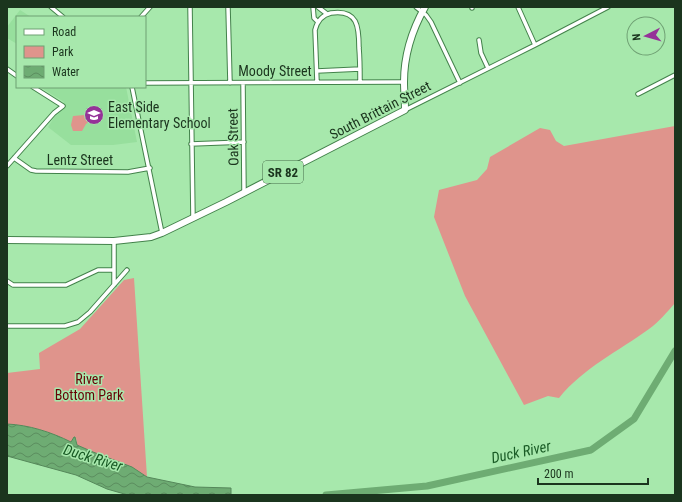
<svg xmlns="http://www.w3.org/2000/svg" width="682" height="502" font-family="'Roboto Condensed',sans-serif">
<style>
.built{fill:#97df9d}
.green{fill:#df948c}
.water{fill:url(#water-waves);stroke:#55885a}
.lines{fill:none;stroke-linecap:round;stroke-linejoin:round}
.river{stroke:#6eac73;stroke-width:7}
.minor-casing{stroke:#43824b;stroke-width:5.5}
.primary-casing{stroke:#43824b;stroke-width:8}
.minor{stroke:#fff;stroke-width:3.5}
.primary{stroke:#fff;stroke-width:6}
.labels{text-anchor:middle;stroke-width:3;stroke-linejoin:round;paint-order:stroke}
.shield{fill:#a7e8ac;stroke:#456b49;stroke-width:1}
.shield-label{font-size:13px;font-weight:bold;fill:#1b351e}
.street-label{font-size:14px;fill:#1b351e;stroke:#a7e8ac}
.poi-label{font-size:14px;fill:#1b351e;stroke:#a7e8ac;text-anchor:start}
.park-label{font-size:14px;fill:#680006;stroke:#a7e8ac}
.water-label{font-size:15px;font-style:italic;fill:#195b25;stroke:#a7e8ac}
</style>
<defs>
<pattern id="water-waves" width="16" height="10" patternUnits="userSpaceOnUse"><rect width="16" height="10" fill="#6eac73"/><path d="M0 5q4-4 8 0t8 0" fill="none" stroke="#5a8d5e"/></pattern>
</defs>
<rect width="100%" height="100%" fill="#a7e8ac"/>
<path class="built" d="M20 10 31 17H17V44L7 38V27Z
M40 87H126L137 142 113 145H71L48 127 64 102Z"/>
<path class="green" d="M84 115 91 116V120L86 124 82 131H73L71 125 73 116Z
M675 126V303C667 312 659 322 649 329 619 351 583 368 559 398L548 396 524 405 465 296 434 217 439 190 477 180 487 169 490 157 540 128 550 130 556 141 564 146Z
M134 278 147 477 132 467 93 452 77 445 76 438 74 437 71 442C51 432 29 425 7 424V373L40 369 39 353 80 329 124 280Z"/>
<path class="water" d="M7 424C29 425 51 432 71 442L74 437H75L77 445 93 452 132 467 147 477 195 487 231 488V495H128L107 489 76 475 7 456Z"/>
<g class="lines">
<path class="river" d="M326 495 427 486 591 450 634 419 675 351"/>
<defs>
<path id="minor" d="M51 7 63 17
M190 7 193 218
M228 7 230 83
M313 7 314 18 318 22
M318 7 327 14
M416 7 426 15 431 22 460 83
M472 7V8
M518 7 535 45
M141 17 150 7
M479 40 481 53 488 68
M7 69 17 76
M317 71 360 69
M317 82 315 30C317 22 322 15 331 13 358 9 359 27 359 48 360 59 360 71 360 82
M145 83 404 82
M243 83 244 192
M132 87 162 233
M638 94 675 75
M405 110 535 45 608 7
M191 144 244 142
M14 158 31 170 36 171 128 172 150 168
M7 166 54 113 63 106 33 87
M114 241V285
M7 281 13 285H66L98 270H113
M7 326H65L78 322 90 312 127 270"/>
<path id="primary" d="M7 240 114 241 151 237 162 233 226 202 405 110C405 101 404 91 404 82 404 56 412 30 425 7"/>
</defs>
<use href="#minor" class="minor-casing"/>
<use href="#primary" class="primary-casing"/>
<use href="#minor" class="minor"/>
<use href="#primary" class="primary"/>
</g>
<defs>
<symbol id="school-disc" viewBox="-11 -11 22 22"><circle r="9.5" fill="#953298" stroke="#a7e8ac"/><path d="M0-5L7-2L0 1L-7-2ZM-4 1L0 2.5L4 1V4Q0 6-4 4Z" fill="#fff"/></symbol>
</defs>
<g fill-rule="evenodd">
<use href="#school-disc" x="83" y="104" width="22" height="22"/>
</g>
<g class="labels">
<rect class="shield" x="263" y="161" width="40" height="22" rx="3"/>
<g class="shield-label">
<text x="283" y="177">SR 82</text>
</g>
<g class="street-label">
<text x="275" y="76">Moody Street</text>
<text transform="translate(380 110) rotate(-27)" y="5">South Brittain Street</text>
<text transform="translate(233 137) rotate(-91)" y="5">Oak Street</text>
<text x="80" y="165">Lentz Street</text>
</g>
<g class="poi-label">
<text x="108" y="112">East Side<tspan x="108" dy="16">Elementary School</tspan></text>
</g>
<g class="park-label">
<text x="89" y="384">River<tspan x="89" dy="16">Bottom Park</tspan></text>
</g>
<g class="water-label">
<text transform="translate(521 452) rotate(-12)" y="5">Duck River</text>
<text transform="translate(93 458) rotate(17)" y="5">Duck River</text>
</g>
</g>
<rect width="682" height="502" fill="none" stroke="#1b351e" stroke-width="16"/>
<rect x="16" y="16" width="130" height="72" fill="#a7e8ac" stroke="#6fa073"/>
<rect x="24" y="29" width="20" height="6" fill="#ffffff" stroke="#6fa073"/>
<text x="52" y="36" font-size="12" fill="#1b351e">Road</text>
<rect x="24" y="46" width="20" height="12" fill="#df948c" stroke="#6fa073"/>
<text x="52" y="56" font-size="12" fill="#1b351e">Park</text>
<rect x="24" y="66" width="20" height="12" fill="url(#water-waves)" stroke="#6fa073"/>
<text x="52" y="76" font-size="12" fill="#1b351e">Water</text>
<g transform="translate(646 36) rotate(264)"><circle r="19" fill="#a7e8ac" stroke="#6fa073"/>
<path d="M0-3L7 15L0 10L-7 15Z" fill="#953298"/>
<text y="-6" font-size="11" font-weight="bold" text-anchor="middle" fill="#1b351e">N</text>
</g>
<path d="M538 478v6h110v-6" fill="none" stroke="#1b351e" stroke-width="2"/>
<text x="544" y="478" font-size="12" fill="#1b351e" stroke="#a7e8ac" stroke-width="3" paint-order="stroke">200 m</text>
</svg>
